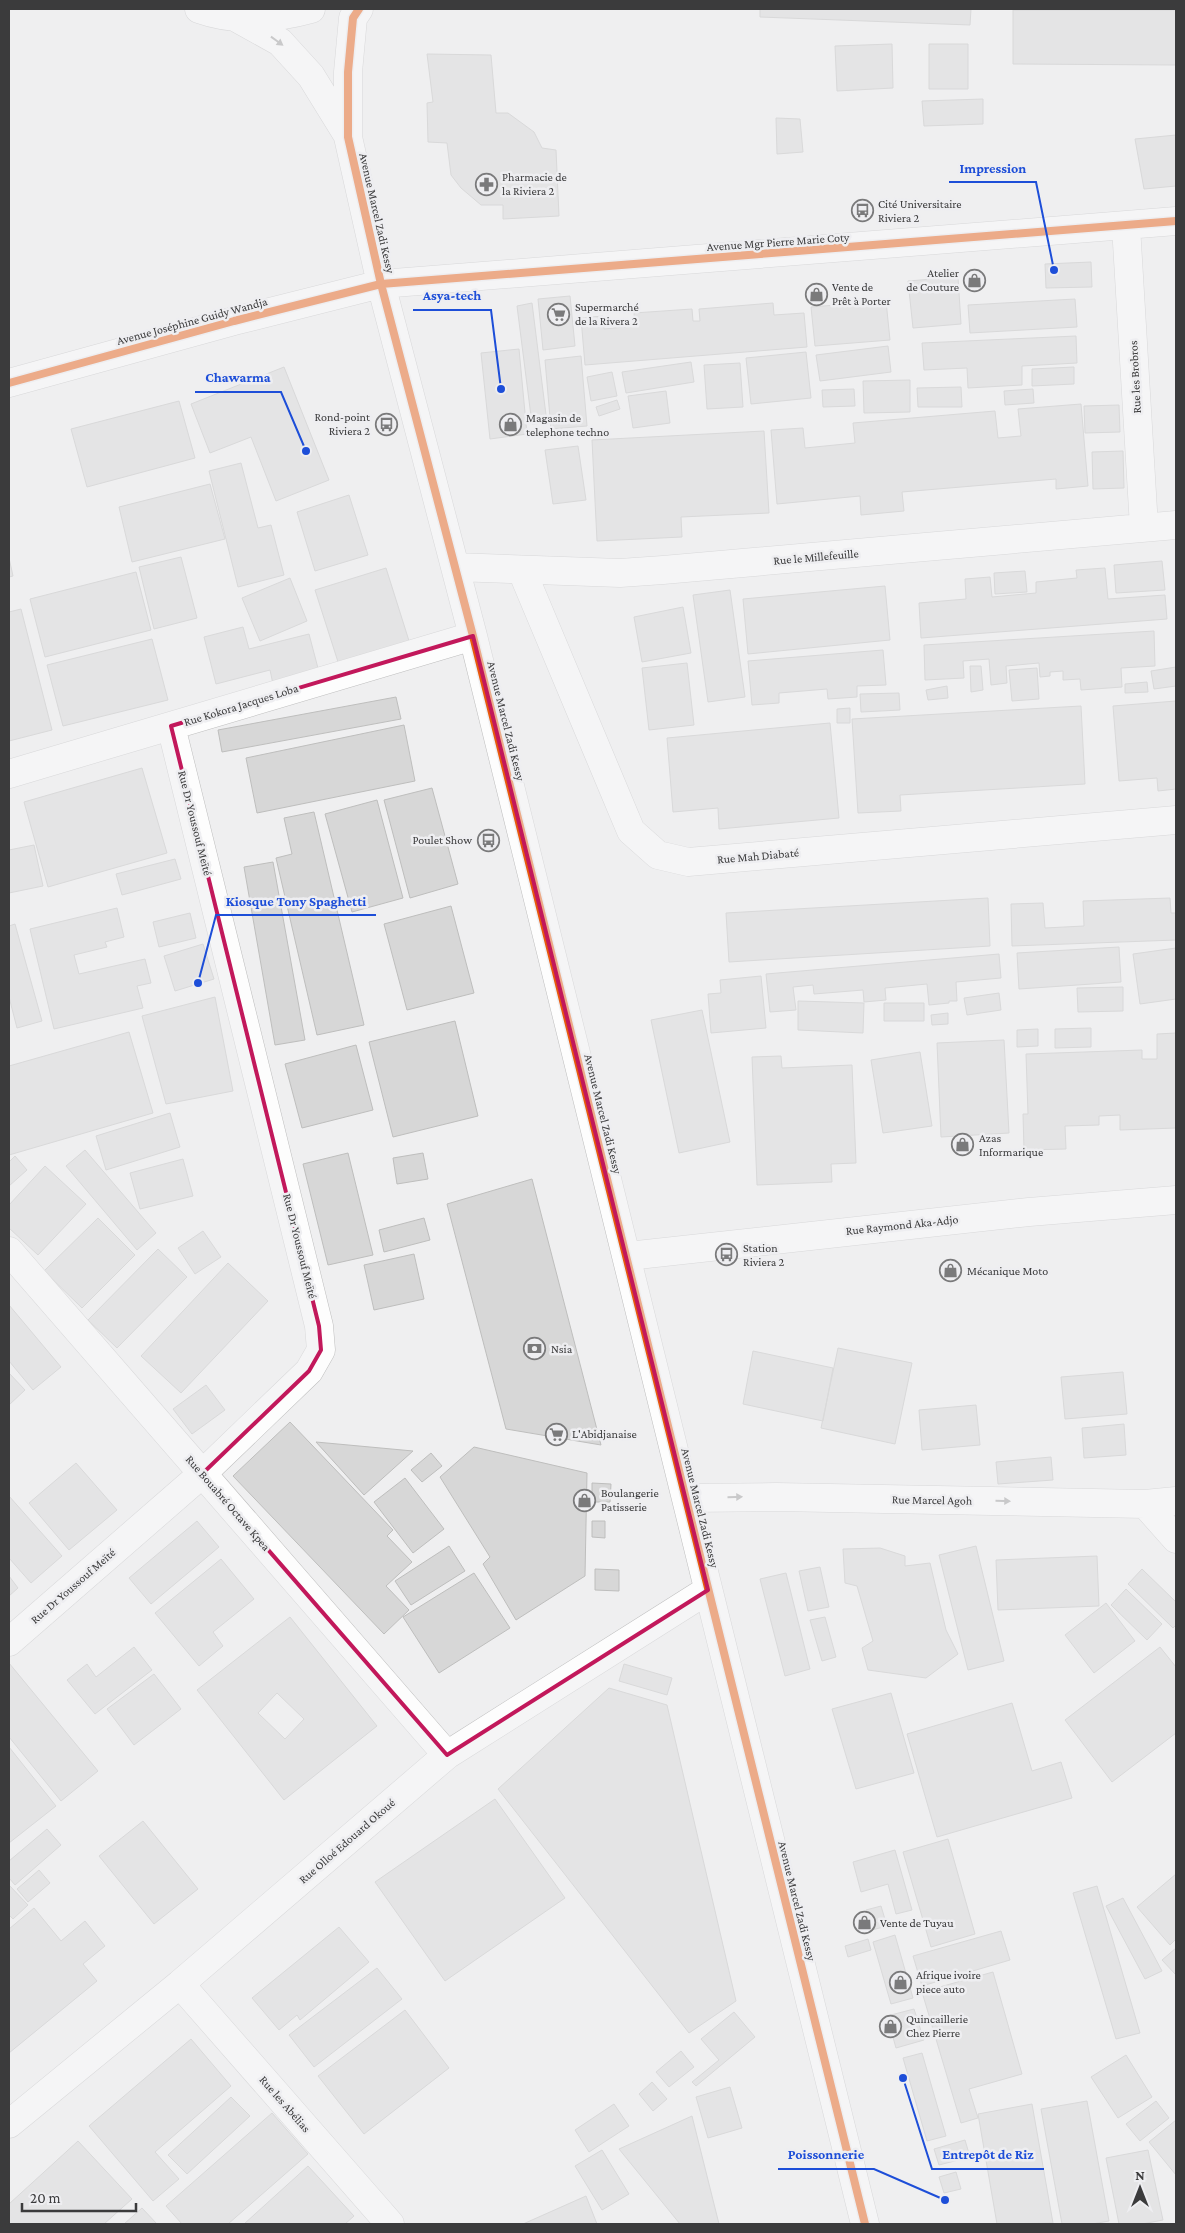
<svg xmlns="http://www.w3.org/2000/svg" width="1185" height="2233" font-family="'Crimson Pro',serif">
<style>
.building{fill:#d7d7d7;stroke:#bebebd;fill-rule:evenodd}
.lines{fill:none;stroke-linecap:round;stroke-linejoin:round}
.minor-casing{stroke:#bebebe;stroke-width:29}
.minor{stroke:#fdfdfd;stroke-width:28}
.cycleway-casing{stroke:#eeeef1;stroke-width:11}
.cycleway{stroke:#e8590c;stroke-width:8}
.oneway{fill:#9c9c9c}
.marked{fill:none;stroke:#c2185b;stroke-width:4;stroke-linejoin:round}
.labels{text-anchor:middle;stroke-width:5;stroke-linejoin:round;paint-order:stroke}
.poi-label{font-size:12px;fill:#3b3b3c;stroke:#eeeef1;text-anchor:start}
.street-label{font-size:12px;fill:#3b3b3c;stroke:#eeeef1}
.leader{fill:none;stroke:#1d4ed8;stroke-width:2}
.callout-dot{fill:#1d4ed8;stroke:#eeeef1;stroke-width:2}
.callout-label{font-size:14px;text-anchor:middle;font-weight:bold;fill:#1d4ed8;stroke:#eeeef1;stroke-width:5;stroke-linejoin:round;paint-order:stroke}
</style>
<rect width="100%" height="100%" fill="#efeff0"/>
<path class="building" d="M760 9H971L970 25 760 17Z
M1013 10H1176V65L1013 64Z
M892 44 893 88 837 91 835 46Z
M929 44H968V89H929Z
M427 54 491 55 496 113H508L534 132 542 148 556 150 559 216 503 219V205H481L461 188 451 175 447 143 428 142 427 103 433 102Z
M983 99V124L924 126 922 101Z
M776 118 800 119 803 152 777 154Z
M1176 135V186L1144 189 1135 139Z
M1091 262 1092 287 1046 288 1045 264Z
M958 277 961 324 913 328 908 281Z
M570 296 575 346 543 350 538 299Z
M1075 299 1077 327 970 333 968 305Z
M886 301 890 340 815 346 811 307Z
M532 303 547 423 532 424 517 306Z
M773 303 774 315 804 313 807 347 585 365 581 318 603 316 604 329 635 326 634 313 692 309 693 321H700L699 309Z
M1076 336 1077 363 1022 366V385L968 388 967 368 924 370 922 343Z
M888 346 891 372 820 381 816 355Z
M519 349 527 434 490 439 481 353Z
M806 352 811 398 751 404 746 358Z
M581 356 587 426 551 429 545 360Z
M691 362 694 382 626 393 622 372Z
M740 363 743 407 707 409 704 365Z
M284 367 329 480 276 501 251 437 210 453 191 404Z
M1074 367V384L1032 386V369Z
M612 372 617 396 591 401 587 377Z
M910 380V412L864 413 863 381Z
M961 387 962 407H918L917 388Z
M854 389 855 406 823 407 822 390Z
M1033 389 1034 403 1005 405 1004 391Z
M666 391 670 423 633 428 628 396Z
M617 400 620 409 599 416 596 407Z
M179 401 195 458 87 487 71 429Z
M1081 404 1088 486 1056 489V479L902 492 904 511 861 515 860 496 777 504 771 430 803 428 805 448 855 443 853 423 995 411 998 438 1021 436 1018 409Z
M1119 405 1120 432 1085 433 1084 406Z
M764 431 769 513 681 517 682 537 597 541 592 440Z
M578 446 586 500 553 504 545 450Z
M1123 451 1124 488 1093 489 1092 452Z
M241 463 258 528 271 525 284 575 238 587 209 471Z
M210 484 225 539 132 562 119 507Z
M349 495 368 555 315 571 297 512Z
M181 557 197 618 154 629 139 567Z
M9 558 13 576 9 577Z
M1162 561 1165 590 1116 593 1114 565Z
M386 568 410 644 339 665 315 590Z
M1105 568 1108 599 1165 595 1167 619 921 638 919 603 966 599 965 579 990 577 992 597 1036 593V582L1077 578 1076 570Z
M1025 571 1027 592 995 594 994 573Z
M136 572 151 630 45 657 30 599Z
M290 578 307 621 260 641 242 598Z
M885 586 890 640 748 654 743 599Z
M730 590 745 697 708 702 693 595Z
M683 607 691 653 642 662 634 617Z
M21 609 52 730 9 741V612Z
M243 627 249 649 309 634 319 672 273 684 270 670 216 684 204 637Z
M1154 631 1155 666 1121 668 1122 687 1081 690 1080 679 1063 680V671L1050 672V676L1040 677 1039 663 1006 666 1007 683 991 685 989 659 963 661 964 678 925 680 924 645Z
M152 639 168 700 63 726 47 665Z
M883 650 886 685 857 686V697L828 699 827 689 779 693V703L752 705 748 661Z
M687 663 694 725 649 730 642 668Z
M970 666H981L983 690 971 692Z
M1176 667V686L1154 689 1151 671Z
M1037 668 1039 699 1012 701 1009 670Z
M1147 682 1148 692 1125 693V684Z
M947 686 948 698 928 700 926 690Z
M899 693 900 710 861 712 860 694Z
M396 697 401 719 222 752 218 730Z
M1176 701V789L1158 791 1157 778 1119 781 1113 706Z
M1081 706 1085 784 900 795 901 811 858 813 852 719Z
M850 708V723H837V709Z
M830 723 839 818 719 829 718 808 673 812 667 738Z
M404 725 415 781 257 813 246 758Z
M142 768 167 853 48 887 24 802Z
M432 788 458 884 410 898 384 800Z
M377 800 403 898 352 912 325 814Z
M314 812 364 1025 317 1035 276 858 292 854 284 818Z
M34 845 43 886 9 893V850Z
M175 859 181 879 122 895 116 874Z
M273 862 305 1040 275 1045 244 867Z
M988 898 990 946 729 962 726 913Z
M1170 898 1171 913H1176V940L1012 946 1011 904 1043 903 1045 928 1084 926 1083 901Z
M451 906 474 993 407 1010 384 924Z
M117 908 124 937 105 942 107 947 74 955 79 974 145 959 151 983 137 986 143 1008 54 1029 30 929Z
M190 913 196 938 159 947 153 922Z
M15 924 42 1021 17 1028 9 997V926Z
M203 944 214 979 175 991 164 956Z
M1119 947 1121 982 1019 989 1017 953Z
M1176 948V999L1140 1004 1133 954Z
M999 954 1001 978 956 982 957 1001H949V1003L929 1005 927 984 885 988 886 1000 864 1002 863 990 814 994 813 985 793 987 796 1010 770 1012 766 974Z
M761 976 766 1028 711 1033 708 994 721 993 720 980Z
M1123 987V1011L1078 1012 1077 988Z
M999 993 1001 1010 967 1015 964 998Z
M215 997 233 1091 166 1104 142 1016Z
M798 1001 864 1003 863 1033 798 1030Z
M884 1003H924V1021H884Z
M702 1010 730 1142 679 1153 651 1020Z
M948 1013V1024L932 1025 931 1015Z
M455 1021 478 1116 393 1137 369 1042Z
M1091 1028V1047L1055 1048V1029Z
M1038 1029V1046L1017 1047V1030Z
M129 1032 153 1113 9 1155V1066Z
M1176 1033V1128L1120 1130V1115L1099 1116V1125L1065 1126 1066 1149 1024 1150 1023 1114H1028L1026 1054 1142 1050V1059H1157V1034Z
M1004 1040 1009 1133 941 1137 937 1043Z
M356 1045 373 1110 302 1128 285 1064Z
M920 1052 932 1126 883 1133 871 1060Z
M781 1056 782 1068 852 1065 856 1163 831 1164 832 1182 757 1185 752 1057Z
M170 1113 180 1147 106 1170 96 1136Z
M85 1150 156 1233 137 1250 66 1166Z
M348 1153 373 1255 328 1265 303 1164Z
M423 1153 428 1179 397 1184 393 1158Z
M15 1156 27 1170 9 1186V1162Z
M183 1159 193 1196 140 1209 130 1173Z
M45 1166 86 1204 38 1255 9 1228V1205Z
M532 1179 601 1445 506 1429 447 1204Z
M98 1218 135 1255 82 1308 44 1271Z
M424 1218 430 1240 384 1252 379 1230Z
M203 1231 221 1257 195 1274 178 1248Z
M158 1249 187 1277 117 1348 88 1320Z
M414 1254 424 1299 374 1310 364 1265Z
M228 1263 268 1301 181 1393 141 1356Z
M9 1305 61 1367 33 1390 9 1361Z
M838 1348 912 1363 895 1444 821 1428Z
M753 1351 833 1368 823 1421 743 1404Z
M1123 1372 1127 1414 1065 1419 1061 1377Z
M9 1373 25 1390 9 1405Z
M206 1385 225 1410 192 1434 173 1409Z
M976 1405 980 1445 922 1450 919 1410Z
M290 1422 393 1530 387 1536 412 1562 386 1586 409 1610 384 1634 233 1476Z
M1124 1424 1126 1455 1084 1458 1082 1428Z
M316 1442 413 1451 364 1495Z
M474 1447 587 1473 585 1576 516 1620 483 1564 490 1557 440 1477Z
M431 1453 442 1466 422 1482 411 1470Z
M1051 1457 1053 1480 998 1484 996 1462Z
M76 1463 117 1510 69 1550 29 1503Z
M405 1478 444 1529 413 1553 374 1502Z
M592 1483 611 1484 610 1502H592Z
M9 1496 62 1556 31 1583 9 1558Z
M197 1521 219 1547 151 1604 129 1578Z
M592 1521H605V1538L592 1537Z
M449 1546 465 1571 411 1605 395 1581Z
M976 1546 1004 1661 968 1670 939 1555Z
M880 1548 905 1556V1566L930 1563 946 1630 958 1654 926 1678 868 1670 862 1648 873 1641 857 1586 845 1583 843 1549Z
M1097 1556 1099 1606 998 1610 996 1560Z
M221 1559 254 1599 213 1632 223 1646 199 1666 155 1613Z
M820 1567 829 1607 808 1611 799 1571Z
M595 1569 619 1570V1591L595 1590Z
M1142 1569 1176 1602V1625L1173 1628 1128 1584Z
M474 1573 510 1628 439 1673 403 1617Z
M786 1573 810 1669 785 1676 760 1579Z
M9 1576 18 1588 9 1596Z
M1126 1589 1162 1624 1147 1640 1111 1605Z
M1106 1603 1135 1641 1094 1673 1065 1635Z
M290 1617 377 1726 284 1800 197 1690ZM277 1693 304 1719 285 1739 258 1713Z
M825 1617 836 1657 822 1661 810 1620Z
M134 1647 152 1670 95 1714 67 1680 87 1664 96 1677Z
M1160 1647 1176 1667V1733L1112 1782 1065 1720Z
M9 1663 98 1771 61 1801 9 1737Z
M624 1664 672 1678 667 1695 619 1681Z
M154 1674 181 1709 134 1745 107 1709Z
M609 1688 667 1705 736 2001 689 2033 498 1789Z
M891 1693 914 1773 856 1789 832 1709Z
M1012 1703 1032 1771 1061 1762 1072 1798 937 1837 907 1734Z
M9 1747 56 1806 9 1843Z
M495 1799 565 1898 445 1981 375 1882Z
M143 1821 198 1889 154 1924 99 1856Z
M47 1829 61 1845 15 1885 9 1878V1861Z
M948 1839 975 1934 931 1947 903 1852Z
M895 1850 912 1910 896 1914 888 1884 861 1892 853 1862Z
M39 1870 50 1883 28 1902 17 1889Z
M1176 1874V1939L1170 1945 1137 1907Z
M9 1885 28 1905 13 1919 9 1915Z
M1097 1886 1140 2033 1116 2039 1073 1893Z
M1123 1898 1162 1971 1145 1979 1106 1906Z
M881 1906 887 1926 872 1930 866 1910Z
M34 1908 61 1941 85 1921 105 1946 83 1964 97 1981 9 2053V1929Z
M339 1927 369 1962 300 2020 297 2015 279 2030 252 1998Z
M1001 1931 1010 1960 922 1986 913 1956Z
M895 1935 913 1998 891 2004 873 1942Z
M868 1939 871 1950 848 1957 845 1946Z
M1176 1948V1975L1162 1960Z
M377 1968 402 1999 314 2067 289 2035Z
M993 1972 1022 2074 969 2089 978 2118 961 2123 922 1992Z
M914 2009 924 2040 896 2048 887 2016Z
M405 2010 449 2068 364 2134 318 2076Z
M734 2012 755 2037 696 2086 692 2082 719 2060 701 2039Z
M191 2039 231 2086 155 2152 179 2179 153 2201 89 2126Z
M681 2051 694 2067 669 2087 656 2072Z
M922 2053 946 2136 927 2141 903 2058Z
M1126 2055 1152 2097 1118 2118 1091 2077Z
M652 2082 667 2099 653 2111 639 2094Z
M730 2087 742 2128 708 2138 696 2097Z
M231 2097 250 2116 187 2174 168 2155Z
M1087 2101 1109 2221 1092 2224H1062L1041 2109Z
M1156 2101 1169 2118 1140 2141 1126 2124Z
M614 2104 629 2126 589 2152 575 2130Z
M1032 2104 1053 2223 997 2224 978 2114Z
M272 2113 308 2154 228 2224H182L166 2206Z
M692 2116 719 2224H680L619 2149Z
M1176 2120V2175L1149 2142Z
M965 2140 970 2157 939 2165 934 2149Z
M78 2141 132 2199 104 2224H9V2204Z
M602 2150 629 2194 602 2210 575 2166Z
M1148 2150 1163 2220 1142 2224H1119L1106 2158Z
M308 2166 354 2216 345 2224H244Z
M956 2172 961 2189 944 2193 939 2177Z
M586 2196 597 2224H523Z
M142 2208 157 2224H124Z"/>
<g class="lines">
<defs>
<path id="minor" d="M199 9C235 22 275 19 311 9
M359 9 353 18 348 72V137L381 284 473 636 865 2224
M235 17 280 42 311 76 348 136
M1126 226 1144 527
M9 383 234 321 381 284 1176 221
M455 567 620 573 663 570 1176 525
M522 571 631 831 658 855 688 862 1176 820
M9 774 473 636
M9 1251 447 1755
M628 1256 1029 1212 1176 1200
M687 1498 776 1497 1145 1504 1176 1501
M1145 1504 1176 1539
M9 1642 202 1474 309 1371 321 1350 319 1326 171 726
M180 1984 390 2224
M9 2124 180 1984 447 1755 708 1590"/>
</defs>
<use href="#minor" class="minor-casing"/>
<use href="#minor" class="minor"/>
<defs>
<path id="cycleway" d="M359 9 353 18 348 72V137L381 284 473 636 865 2224
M9 383 234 321 381 284 1176 221"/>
</defs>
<use href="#cycleway" class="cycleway-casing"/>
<use href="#cycleway" class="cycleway"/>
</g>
<defs><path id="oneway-solid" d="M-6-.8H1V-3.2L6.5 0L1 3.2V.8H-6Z" transform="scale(1.25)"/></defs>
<g class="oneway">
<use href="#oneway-solid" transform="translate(277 41) rotate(36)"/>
<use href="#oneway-solid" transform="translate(735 1497) rotate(-1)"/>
<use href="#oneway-solid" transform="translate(1003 1501) rotate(1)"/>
</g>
<path d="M0 0H1185V2233H0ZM473 636 708 1590 447 1755 202 1474 309 1371 321 1350 319 1326 171 726Z" fill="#efeff0" fill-opacity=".55" fill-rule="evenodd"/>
<path class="marked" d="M473 636 708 1590 447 1755 202 1474 309 1371 321 1350 319 1326 171 726Z"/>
<defs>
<symbol id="pharmacy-ring" viewBox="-11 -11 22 22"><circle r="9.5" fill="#eeeef1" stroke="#7a7a7b" stroke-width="1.5"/><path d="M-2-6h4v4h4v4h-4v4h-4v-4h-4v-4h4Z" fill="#7a7a7b"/></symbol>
<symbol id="bus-ring" viewBox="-11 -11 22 22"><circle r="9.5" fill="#eeeef1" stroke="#7a7a7b" stroke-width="1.5"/><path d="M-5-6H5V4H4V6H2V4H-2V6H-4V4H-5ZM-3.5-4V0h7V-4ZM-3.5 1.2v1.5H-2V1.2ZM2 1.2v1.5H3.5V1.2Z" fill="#7a7a7b"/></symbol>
<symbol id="shop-ring" viewBox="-11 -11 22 22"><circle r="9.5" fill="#eeeef1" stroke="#7a7a7b" stroke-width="1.5"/><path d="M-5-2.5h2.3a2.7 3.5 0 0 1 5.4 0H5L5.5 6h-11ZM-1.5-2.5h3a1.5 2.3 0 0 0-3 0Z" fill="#7a7a7b"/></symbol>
<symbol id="supermarket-ring" viewBox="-11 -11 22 22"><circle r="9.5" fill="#eeeef1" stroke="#7a7a7b" stroke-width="1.5"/><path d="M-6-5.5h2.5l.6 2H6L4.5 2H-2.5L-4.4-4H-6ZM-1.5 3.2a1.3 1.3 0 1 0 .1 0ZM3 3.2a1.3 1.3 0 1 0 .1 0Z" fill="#7a7a7b"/></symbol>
<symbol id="bank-ring" viewBox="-11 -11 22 22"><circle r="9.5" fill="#eeeef1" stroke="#7a7a7b" stroke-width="1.5"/><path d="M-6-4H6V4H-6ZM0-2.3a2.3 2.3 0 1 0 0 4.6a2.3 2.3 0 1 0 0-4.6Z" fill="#7a7a7b"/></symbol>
</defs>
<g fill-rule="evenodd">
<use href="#pharmacy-ring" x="474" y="172" width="25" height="25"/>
<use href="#bus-ring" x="850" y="198" width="25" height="25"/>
<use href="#shop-ring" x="962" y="268" width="25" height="25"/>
<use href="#shop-ring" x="804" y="282" width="25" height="25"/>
<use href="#supermarket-ring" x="546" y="302" width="25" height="25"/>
<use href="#bus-ring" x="374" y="412" width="25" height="25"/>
<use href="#shop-ring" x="498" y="412" width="25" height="25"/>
<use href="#bus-ring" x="476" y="828" width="25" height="25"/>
<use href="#shop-ring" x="950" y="1132" width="25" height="25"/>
<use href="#bus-ring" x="714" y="1242" width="25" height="25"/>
<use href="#shop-ring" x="938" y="1258" width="25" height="25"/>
<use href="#bank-ring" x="522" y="1336" width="25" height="25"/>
<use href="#supermarket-ring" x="544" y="1422" width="25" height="25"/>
<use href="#shop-ring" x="572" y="1488" width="25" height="25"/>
<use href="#shop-ring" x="852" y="1910" width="25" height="25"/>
<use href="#shop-ring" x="888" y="1970" width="25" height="25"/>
<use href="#shop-ring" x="878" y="2014" width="25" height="25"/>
</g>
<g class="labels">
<g class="poi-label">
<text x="502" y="181">Pharmacie de<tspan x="502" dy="14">la Riviera 2</tspan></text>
<text x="878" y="208">Cité Universitaire<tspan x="878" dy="14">Riviera 2</tspan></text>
<text x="959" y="277" text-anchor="end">Atelier<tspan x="959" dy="14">de Couture</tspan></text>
<text x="832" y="291">Vente de<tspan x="832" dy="14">Prêt à Porter</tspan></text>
<text x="575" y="311">Supermarché<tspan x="575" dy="14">de la Rivera 2</tspan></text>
<text x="370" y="421" text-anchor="end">Rond-point<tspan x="370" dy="14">Riviera 2</tspan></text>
<text x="526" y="422">Magasin de<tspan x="526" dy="14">telephone techno</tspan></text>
<text x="472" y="844" text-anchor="end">Poulet Show</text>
<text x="979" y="1142">Azas<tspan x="979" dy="14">Informarique</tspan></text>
<text x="743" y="1252">Station<tspan x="743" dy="14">Riviera 2</tspan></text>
<text x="967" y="1275">Mécanique Moto</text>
<text x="551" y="1353">Nsia</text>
<text x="572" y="1438">L'Abidjanaise</text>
<text x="601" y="1497">Boulangerie<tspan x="601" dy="14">Patisserie</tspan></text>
<text x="880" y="1927">Vente de Tuyau</text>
<text x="916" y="1979">Afrique ivoire<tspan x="916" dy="14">piece auto</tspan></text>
<text x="906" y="2023">Quincaillerie<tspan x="906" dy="14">Chez Pierre</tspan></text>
</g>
<g class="street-label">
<text transform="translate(377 213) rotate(77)" y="4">Avenue Marcel Zadi Kessy</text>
<text transform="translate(778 242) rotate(-4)" y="4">Avenue Mgr Pierre Marie Coty</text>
<text transform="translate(192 321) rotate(-15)" y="4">Avenue Joséphine Guidy Wandja</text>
<text transform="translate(1135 377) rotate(-93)" y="4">Rue les Brobros</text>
<text transform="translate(816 557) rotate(-5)" y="4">Rue le Millefeuille</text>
<text transform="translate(241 705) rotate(-17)" y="4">Rue Kokora Jacques Loba</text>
<text transform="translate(506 721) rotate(76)" y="4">Avenue Marcel Zadi Kessy</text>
<text transform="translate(195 823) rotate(76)" y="4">Rue Dr Youssouf Meïté</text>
<text transform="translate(758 856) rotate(-5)" y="4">Rue Mah Diabaté</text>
<text transform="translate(603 1114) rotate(76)" y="4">Avenue Marcel Zadi Kessy</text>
<text transform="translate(902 1225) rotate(-6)" y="4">Rue Raymond Aka-Adjo</text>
<text transform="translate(300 1246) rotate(76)" y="4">Rue Dr Youssouf Meïté</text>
<text transform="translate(932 1500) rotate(1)" y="4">Rue Marcel Agoh</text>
<text transform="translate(228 1503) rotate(49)" y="4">Rue Bouabré Octave Kpea</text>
<text transform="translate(700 1508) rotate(76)" y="4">Avenue Marcel Zadi Kessy</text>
<text transform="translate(73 1586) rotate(-41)" y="4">Rue Dr Youssouf Meïté</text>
<text transform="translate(347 1841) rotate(-41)" y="4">Rue Olloé Edouard Okoué</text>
<text transform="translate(797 1901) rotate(76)" y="4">Avenue Marcel Zadi Kessy</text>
<text transform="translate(285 2104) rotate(49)" y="4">Rue les Abélias</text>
</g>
</g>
<path class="leader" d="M1054 270L1036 182H949M501 389L491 310H413M306 451L281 392H195M198 983L216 915H376M903 2078L932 2169H1044M945 2200L874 2169H778"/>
<g class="callout-dot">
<circle cx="1054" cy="270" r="5"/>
<circle cx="501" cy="389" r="5"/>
<circle cx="306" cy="451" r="5"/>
<circle cx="198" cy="983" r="5"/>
<circle cx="903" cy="2078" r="5"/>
<circle cx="945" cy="2200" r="5"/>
</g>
<g class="callout-label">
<text x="993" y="173">Impression</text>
<text x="452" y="300">Asya-tech</text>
<text x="238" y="382">Chawarma</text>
<text x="296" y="906">Kiosque Tony Spaghetti</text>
<text x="988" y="2159">Entrepôt de Riz</text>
<text x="826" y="2159">Poissonnerie</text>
</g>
<rect width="1185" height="2233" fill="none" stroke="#3b3b3c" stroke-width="20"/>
<g transform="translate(1140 2188)" stroke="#eeeef1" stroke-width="4" paint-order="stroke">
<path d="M0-4L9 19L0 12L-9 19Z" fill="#3b3b3c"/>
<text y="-8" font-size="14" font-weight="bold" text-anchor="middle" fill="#3b3b3c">N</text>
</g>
<path d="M22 2203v8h114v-8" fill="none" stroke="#3b3b3c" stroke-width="2.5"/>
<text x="30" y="2203" font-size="15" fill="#3b3b3c" stroke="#eeeef1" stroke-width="4" paint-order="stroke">20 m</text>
</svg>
